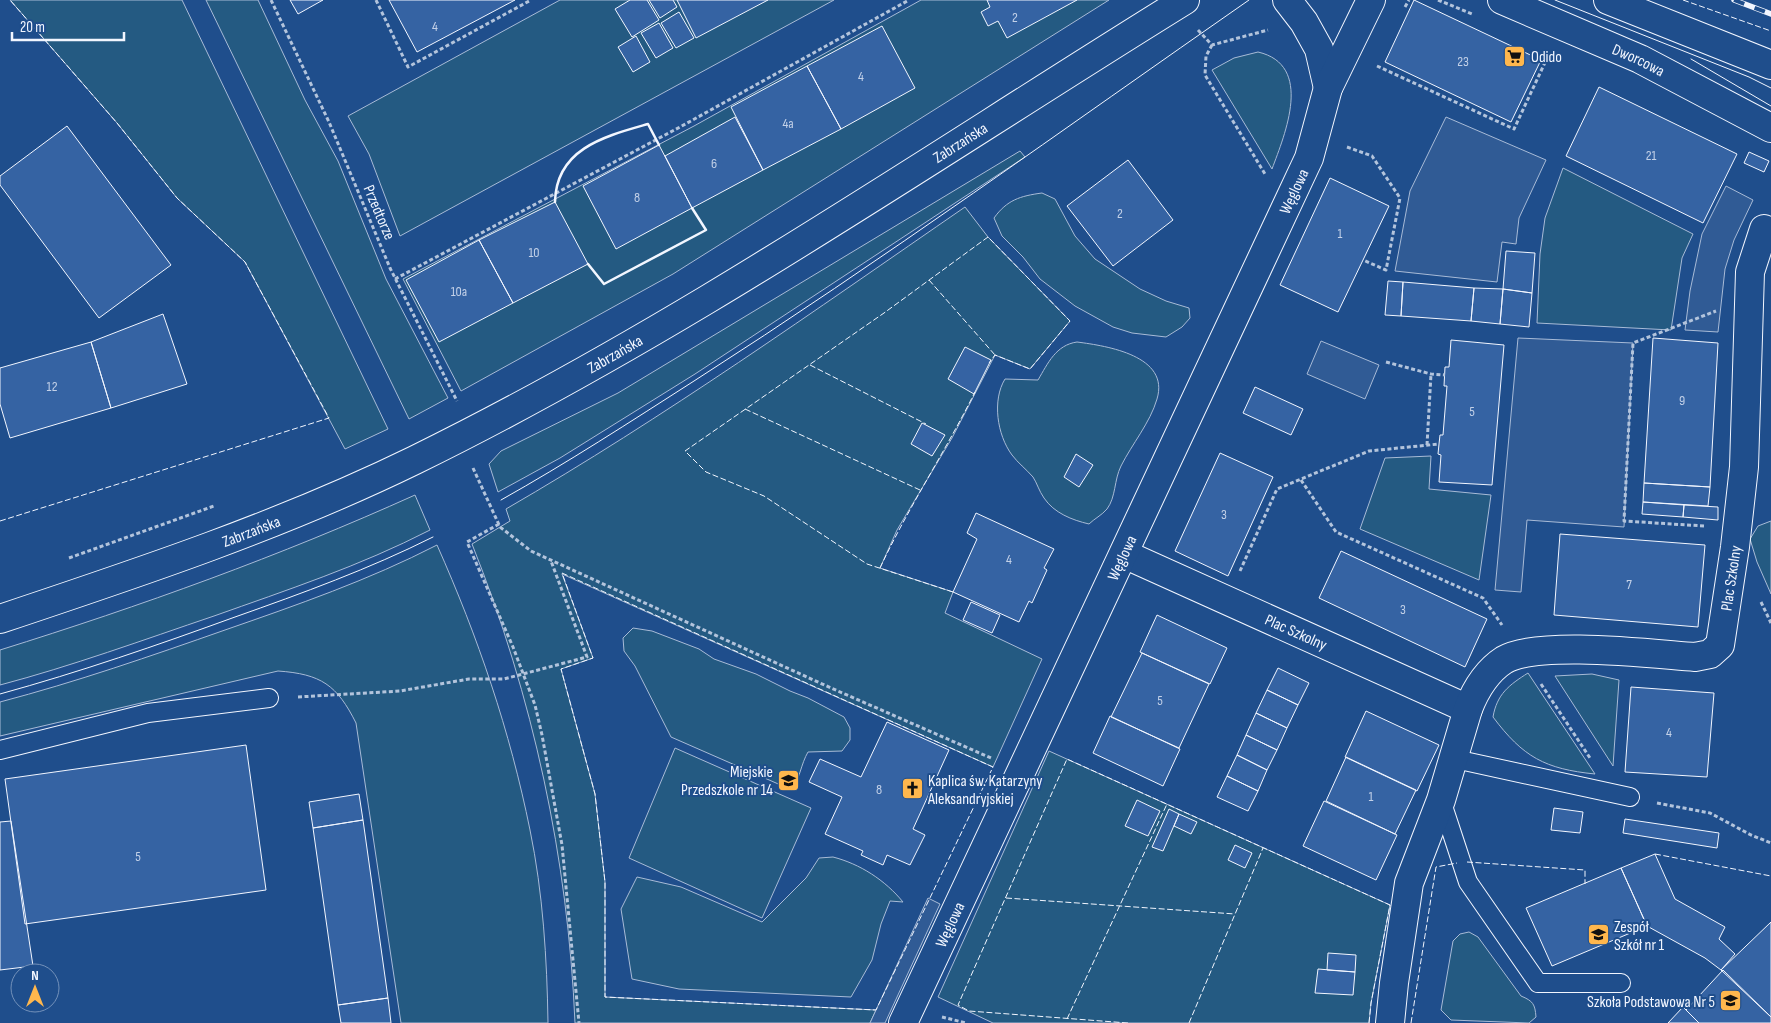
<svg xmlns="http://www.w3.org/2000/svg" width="1771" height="1023" font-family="'Sofia Sans Condensed',sans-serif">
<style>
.green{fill:#245a82;stroke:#a8bbd7}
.parking{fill:#305b95;stroke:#a8bbd7}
.building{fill:#3563a3;stroke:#f2f6ff}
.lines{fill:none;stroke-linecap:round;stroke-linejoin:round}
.service-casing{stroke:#f2f6ff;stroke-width:20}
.minor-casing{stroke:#f2f6ff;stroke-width:30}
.secondary-casing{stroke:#f2f6ff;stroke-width:30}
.path{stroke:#b3c4dc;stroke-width:3;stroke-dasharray:4 2.5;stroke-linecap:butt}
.service{stroke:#1f4e8c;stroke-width:18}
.minor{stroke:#1f4e8c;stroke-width:28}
.secondary{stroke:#1f4e8c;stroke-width:28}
.tram{stroke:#f2f6ff;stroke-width:1}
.rail-casing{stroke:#f2f6ff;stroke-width:5.5}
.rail{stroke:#1f4e8c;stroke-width:4;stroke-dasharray:11;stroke-linecap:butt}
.fence{stroke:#f2f6ff;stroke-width:1;stroke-dasharray:6 2.5;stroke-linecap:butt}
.wall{stroke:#f2f6ff;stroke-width:2.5}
.labels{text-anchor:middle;stroke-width:4;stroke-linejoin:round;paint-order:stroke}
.number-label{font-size:14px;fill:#c3d1e8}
.poi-label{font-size:16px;fill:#f2f6ff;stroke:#1f4e8c;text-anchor:start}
.street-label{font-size:16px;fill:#f2f6ff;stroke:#1f4e8c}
</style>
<rect width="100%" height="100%" fill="#1f4e8c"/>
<path class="green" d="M10 0H182L388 429 345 449 245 262 177 198 117 123Z
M206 0H258L305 100 338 161 386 279 448 398 409 419Z
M560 0H834L400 236 369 154 348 116Z
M921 0H1109L673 274 461 391 403 279 694 126Z
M1258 52C1314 65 1285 134 1272 169L1212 70 1234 58Z
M1020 151 1025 157 695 374 560 458 498 492 489 464 501 451 618 393Z
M1563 168 1693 234 1682 258 1671 330 1537 323 1540 254 1545 218Z
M1042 193 1055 199 1075 236 1095 259 1140 289 1166 301 1189 308 1190 318 1182 327 1166 337 1132 333 1113 327 1075 306 1040 279 1023 257 1002 236 994 218C1007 200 1020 196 1042 193Z
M965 207 988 237 1070 321 1030 369 995 355 952 438 897 530 880 568 953 592 945 613 1042 659 993 767 562 574 593 658 561 669 595 794 605 882V997L876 1010 870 1023H575C568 858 533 697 472 544L510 521 506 509C665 417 814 311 965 207Z
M1077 342C1108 346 1170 356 1157 399 1150 423 1132 444 1121 466 1114 480 1116 497 1107 509 1102 515 1094 519 1089 524 1072 520 1054 513 1044 498 1039 491 1037 483 1033 477 1026 469 1018 463 1012 455 997 435 992 400 1005 379L1038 380C1048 363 1056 345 1077 342Z
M1431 456 1429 489 1491 495 1479 580 1360 529 1385 458Z
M415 495 430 530C360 566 287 590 214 616 143 640 72 666 0 685V650C141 606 280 556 415 495Z
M1771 521V594L1757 562 1750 539 1758 526Z
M437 545C478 637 510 731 530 830 543 893 547 959 548 1023H401L356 723C337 685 321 674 278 671L0 736V702C76 682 151 656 225 630 297 605 369 580 437 545Z
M633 628 652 631 699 649 714 659 756 674 790 691 808 698 844 717 850 728V740L842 751 808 752C801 764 800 778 792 790L671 737 635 666 624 651 623 638Z
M1528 673 1595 774C1545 769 1523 757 1493 717 1497 694 1509 685 1528 673Z
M1592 674 1619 680 1613 766 1555 676Z
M675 748 811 808 762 918 629 858Z
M1049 751 1390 905 1371 1003 1369 1023H993L938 997Z
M833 857C860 864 885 880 903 902L890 901 881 924 872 960 851 997 679 989 632 979 621 909 637 877 681 887 762 922 806 878 819 858Z
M1469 932 1478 937 1521 996C1533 1001 1535 1004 1536 1017L1529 1023 1451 1020 1441 1010 1453 941 1460 934Z"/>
<path class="parking" d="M1446 117 1546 160 1519 218 1516 244 1502 242 1497 282 1395 271 1410 191Z
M1726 186 1753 200 1734 240 1725 269 1718 332 1685 330 1690 291 1702 234Z
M1518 338 1633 343 1624 527 1527 520 1521 592 1495 590Z
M1321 341 1379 365 1365 399 1307 374Z
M928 898 940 904 885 1023H870Z"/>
<path class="building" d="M290 0H323L298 14Z
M389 0H515L417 52Z
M630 0H647L659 20 632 37 615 9Z
M649 0H673L677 7 660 18Z
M677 0H768L696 38Z
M987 0H1077L1007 38 998 21 988 26 981 12 990 7Z
M1414 0 1541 60 1511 122 1385 62Z
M679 12 694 38 676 48 661 23Z
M659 23 673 48 656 58 641 33Z
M882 26 915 88 841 129 807 66Z
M636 36 650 62 633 72 618 47Z
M807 66 841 129 763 170 731 107Z
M1599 87 1737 154 1703 223 1566 156Z
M735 117 763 170 692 208 665 156Z
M67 126 171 265 99 318 0 185V176Z
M659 145 692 208 616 249 583 186Z
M1749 152 1769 161 1764 172 1744 163Z
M1128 160 1173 220 1113 266 1067 206Z
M1330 178 1389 206 1338 312 1280 285Z
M555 202 588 264 513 303 479 240Z
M479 240 513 303 439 342 406 280Z
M1506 251 1535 253 1532 293 1503 289Z
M1388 281 1403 282 1401 316 1385 315Z
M1403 282 1474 288 1471 321 1401 316Z
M1474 288 1503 289 1500 324 1471 321Z
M1503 289 1532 293 1529 327 1500 324Z
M163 314 187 384 111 408 91 342Z
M1653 338 1718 343 1710 487 1644 483Z
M1451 340 1504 345 1492 485 1439 482 1441 455 1438 454 1439 444 1440 435H1443L1447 386H1444L1445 367H1449Z
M91 342 111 408 10 438 0 404V368Z
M965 347 991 360 974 394 948 379Z
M1255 387 1303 409 1291 435 1243 413Z
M922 423 945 435 932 456 911 444Z
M1220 453 1273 477 1228 576 1175 551Z
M1076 454 1093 465 1079 487 1064 477Z
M1644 483 1710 487 1708 506 1643 502Z
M1643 502 1684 505 1683 517 1642 514Z
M1684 505 1718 507V520L1683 517Z
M976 513 1054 549 1044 568 1047 570 1032 603 1029 601 1019 622 953 592 977 539 967 533Z
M1560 534 1705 545 1698 627 1554 615Z
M1341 551 1487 619 1465 667 1319 598Z
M971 602 1000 615 992 633 963 620Z
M1157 615 1227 648 1210 684 1140 652Z
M1142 653 1209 684 1179 748 1111 717Z
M1278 668 1309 683 1298 705 1267 690Z
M1631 687 1714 693 1707 777 1625 772Z
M1267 690 1298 705 1287 728 1256 713Z
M1366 711 1439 745 1417 791 1345 757Z
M1256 713 1287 728 1277 750 1246 735Z
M1110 716 1180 749 1163 786 1093 753Z
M887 722 949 750 913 829 925 835 910 865 887 855 883 865 861 855 863 851 825 834 842 797 809 782 820 759 861 777Z
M1246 735 1277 750 1267 770 1237 755Z
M246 745 266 890 25 924 5 779Z
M1237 755 1267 770 1258 791 1227 776Z
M1346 757 1416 790 1395 834 1326 801Z
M1227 776 1258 791 1248 811 1217 797Z
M359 794 363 820 313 828 309 802Z
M1137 800 1160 811 1148 836 1125 826Z
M1324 801 1397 835 1376 880 1303 846Z
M1554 808 1583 812 1580 833 1551 830Z
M1169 809 1179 814 1163 851 1152 847Z
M1179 814 1197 822 1191 834 1174 826Z
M1625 819 1719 833 1717 848 1623 833Z
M363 820 388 998 338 1005 313 828Z
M11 821 33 966 0 970V822Z
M1235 845 1252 853 1245 868 1228 860Z
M1655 854 1675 899 1725 927 1719 939 1735 954 1721 970 1705 958 1647 926 1621 868Z
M1621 868 1647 926 1552 966 1526 908Z
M1771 922V1017L1721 970Z
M1328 953 1356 955 1355 972 1327 970Z
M1318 969 1355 972 1353 995 1315 993Z
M1723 970 1771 1017V1023H1699L1686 1010Z
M388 998 391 1023H341L338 1005Z
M1683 1007 1699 1023H1668Z"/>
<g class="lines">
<defs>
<path id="service" d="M0 750 148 713 269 698
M1455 759 1630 797
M1441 800 1468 882 1538 983H1621"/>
<g id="minor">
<path d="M1287 0 1304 22 1319 49 1328 88"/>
<path id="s1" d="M1124 554 1468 709"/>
<path id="s2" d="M903 1023 1309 158 1328 88 1371 0"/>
<path id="s3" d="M1390 1023 1394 983 1409 883 1441 800 1468 709C1475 691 1487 671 1504 660 1538 640 1653 654 1695 657L1710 654 1720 645 1735 547 1744 467 1750 272 1764 229"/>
</g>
<g id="secondary">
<path id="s4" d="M1502 0 1640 59 1771 128"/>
<path d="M1608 0 1771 65"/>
<path id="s5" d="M0 619C141 572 282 525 415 460 684 328 931 157 1185 0"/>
</g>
</defs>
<use href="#service" class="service-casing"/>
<use href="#minor" class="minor-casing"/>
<use href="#secondary" class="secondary-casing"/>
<path class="path" d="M271 0 329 122 390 268 457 401
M376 0 408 67 531 0
M1438 0 1472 14
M1405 7 1409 0
M1198 30 1212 45 1268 30
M1212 45 1206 56 1205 75 1265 174
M1377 66 1514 129 1548 56
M1347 147 1372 156 1400 198 1386 270 1363 260
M395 279 680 127 909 0
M1386 362 1431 374 1445 375
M1427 445 1431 374
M473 468 500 527 531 551 831 688 991 758
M1301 480 1336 532 1483 598 1502 625
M499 524 467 542 513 647 535 705 542 735 562 845 579 1023
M1704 526 1624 521 1633 343 1716 311
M69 558 214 506
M1240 571 1277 489 1369 451 1439 444
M1761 602 1771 623
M1541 684 1590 758
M298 697 400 691 469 679H504L587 657 551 561
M1657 803 1710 813 1751 835 1771 843
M942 1017 966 1023"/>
<use href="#service" class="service"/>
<use href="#minor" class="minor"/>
<use href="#secondary" class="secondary"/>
<path class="tram" d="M1555 0 1749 77 1771 88
M1691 59 1771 106
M501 500C567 463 630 422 694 381 883 260 1065 128 1249 0
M0 694C80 672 158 645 235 617 303 593 369 569 433 537"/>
<defs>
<path id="rail" d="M1734 0 1771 14"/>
</defs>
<use href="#rail" class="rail-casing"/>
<use href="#rail" class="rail"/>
<path class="fence" d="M1683 0 1771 31
M929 280 995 355
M810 365 926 424
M745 409 920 490
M0 521 329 418 245 262 177 198 117 123 10 0
M880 568C908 508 945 452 975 392
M562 573 993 767 876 1010 605 997V882L595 794 561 669 593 658Z
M953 592 867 564 764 496 706 472 685 451 884 313 988 237 1070 321 1030 369 995 355 989 363
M1655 854 1771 876
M1467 862 1585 870V884
M1006 898 1235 914
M1067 1019 1167 804
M1128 1023 969 1011 958 1005 1067 759 1390 905 1371 1003 1369 1023
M1189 1023 1263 848
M1411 1023 1436 867 1457 863"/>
<path class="wall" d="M555 202C556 148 606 136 648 124L659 145
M588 264 604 284 706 230 692 208"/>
</g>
<defs>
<symbol id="supermarket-square" viewBox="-11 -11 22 22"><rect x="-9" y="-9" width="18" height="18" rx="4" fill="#ffb74d" stroke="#1f4e8c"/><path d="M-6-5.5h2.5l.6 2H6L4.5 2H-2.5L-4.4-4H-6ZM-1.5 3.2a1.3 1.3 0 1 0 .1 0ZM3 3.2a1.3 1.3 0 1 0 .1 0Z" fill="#111"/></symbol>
<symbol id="school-square" viewBox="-11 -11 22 22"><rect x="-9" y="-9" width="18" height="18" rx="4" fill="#ffb74d" stroke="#1f4e8c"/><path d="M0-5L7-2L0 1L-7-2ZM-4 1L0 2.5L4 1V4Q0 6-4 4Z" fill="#111"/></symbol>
<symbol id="church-square" viewBox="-11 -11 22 22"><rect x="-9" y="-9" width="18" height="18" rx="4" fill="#ffb74d" stroke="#1f4e8c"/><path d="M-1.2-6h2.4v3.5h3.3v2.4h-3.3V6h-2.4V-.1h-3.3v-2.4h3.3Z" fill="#111"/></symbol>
</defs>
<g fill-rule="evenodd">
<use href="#supermarket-square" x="1502" y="44" width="25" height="25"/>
<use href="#school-square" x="776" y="768" width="25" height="25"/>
<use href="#church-square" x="900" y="776" width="25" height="25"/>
<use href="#school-square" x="1586" y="922" width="25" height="25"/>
<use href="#school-square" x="1718" y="988" width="25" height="25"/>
</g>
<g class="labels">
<g class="number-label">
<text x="1015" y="22">2</text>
<text x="435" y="31">4</text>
<text x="1463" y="66">23</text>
<text x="861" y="81">4</text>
<text x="788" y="128">4a</text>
<text x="1651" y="160">21</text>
<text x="714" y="168">6</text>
<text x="637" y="202">8</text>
<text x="1120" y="218">2</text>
<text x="1340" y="238">1</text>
<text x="534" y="257">10</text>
<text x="459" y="296">10a</text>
<text x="52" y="391">12</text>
<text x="1682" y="405">9</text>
<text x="1472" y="416">5</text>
<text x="1224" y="519">3</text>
<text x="1009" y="564">4</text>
<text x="1629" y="589">7</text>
<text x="1403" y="614">3</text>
<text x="1160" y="705">5</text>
<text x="1669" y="737">4</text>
<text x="879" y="794">8</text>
<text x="1371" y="801">1</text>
<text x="138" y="861">5</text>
</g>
<g class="poi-label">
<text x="1531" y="62">Odido</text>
<text x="773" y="777" text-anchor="end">Miejskie<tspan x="773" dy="18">Przedszkole nr 14</tspan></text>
<text x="928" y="786">Kaplica św. Katarzyny<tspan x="928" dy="18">Aleksandryjskiej</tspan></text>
<text x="1614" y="932">Zespół<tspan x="1614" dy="18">Szkół nr 1</tspan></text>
<text x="1715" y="1007" text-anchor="end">Szkoła Podstawowa Nr 5</text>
</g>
<g class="street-label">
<text dy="6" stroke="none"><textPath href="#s4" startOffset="149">Dworcowa</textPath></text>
<text dy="6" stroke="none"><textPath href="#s5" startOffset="1076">Zabrzańska</textPath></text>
<text dy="6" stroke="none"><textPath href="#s2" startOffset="919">Węglowa</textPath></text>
<text transform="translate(380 212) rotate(67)" y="6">Przedtorze</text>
<text dy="6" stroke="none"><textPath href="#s5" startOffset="671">Zabrzańska</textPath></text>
<text dy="6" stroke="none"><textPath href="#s5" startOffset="266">Zabrzańska</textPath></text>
<text dy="6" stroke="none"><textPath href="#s2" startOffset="514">Węglowa</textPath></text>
<text dy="6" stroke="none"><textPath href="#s3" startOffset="676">Plac Szkolny</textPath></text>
<text dy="6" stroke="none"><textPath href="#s1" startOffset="189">Plac Szkolny</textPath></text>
<text dy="6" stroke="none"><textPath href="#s2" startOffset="109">Węglowa</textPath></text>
</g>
</g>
<g transform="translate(35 988)"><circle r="24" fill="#1f4e8c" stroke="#7391ba"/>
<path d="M0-4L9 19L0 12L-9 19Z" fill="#ffb74d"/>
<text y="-8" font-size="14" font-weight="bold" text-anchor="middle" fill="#f2f6ff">N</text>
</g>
<path d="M12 32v8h112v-8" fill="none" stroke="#f2f6ff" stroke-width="2.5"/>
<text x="20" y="32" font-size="15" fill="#f2f6ff" stroke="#1f4e8c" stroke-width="4" paint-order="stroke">20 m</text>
</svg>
